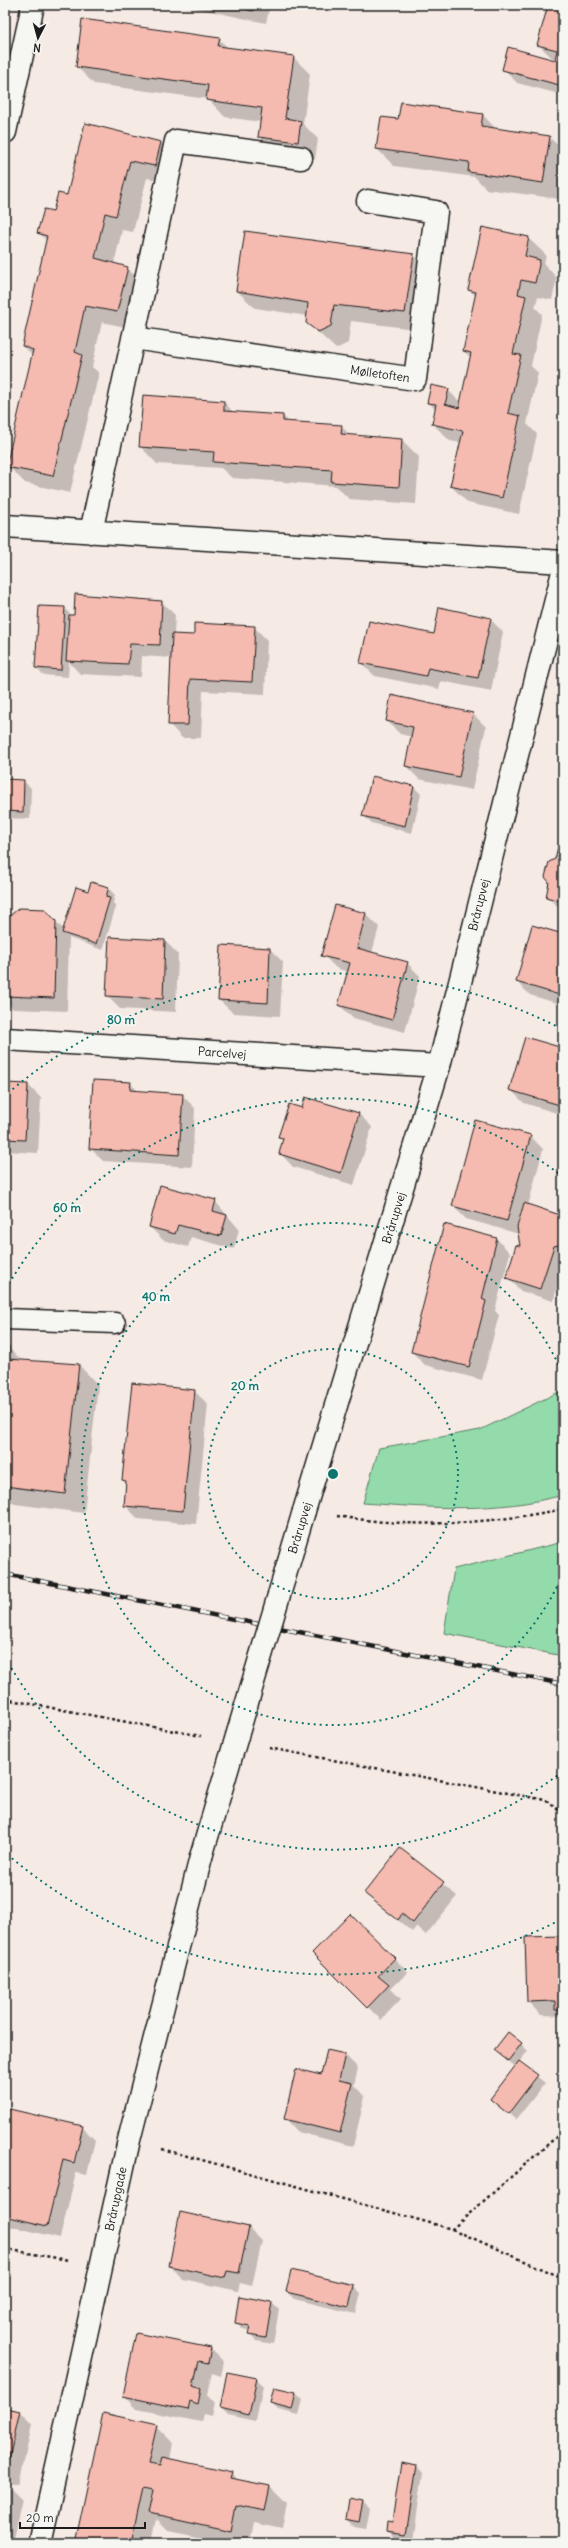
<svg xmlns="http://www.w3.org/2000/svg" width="568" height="2548" font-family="Delius,sans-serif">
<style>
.green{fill:#93dbaa;stroke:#587c63}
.shadow{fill:#0003}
.building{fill:#f6bbb0;stroke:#1c1c1c}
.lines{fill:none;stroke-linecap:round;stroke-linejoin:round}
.service-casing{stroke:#1c1c1c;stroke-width:23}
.minor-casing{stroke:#1c1c1c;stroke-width:25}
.tertiary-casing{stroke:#1c1c1c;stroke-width:25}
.path{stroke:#1c1c1c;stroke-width:2.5;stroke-dasharray:3 3;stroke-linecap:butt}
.service{stroke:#f6f6f2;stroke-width:20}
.minor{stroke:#f6f6f2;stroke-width:22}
.tertiary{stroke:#f6f6f2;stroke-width:22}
.rail-casing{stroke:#1c1c1c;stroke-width:4.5}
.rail{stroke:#f6f6f2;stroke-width:3;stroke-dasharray:9;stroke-linecap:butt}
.tertiary-bridge-casing{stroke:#1c1c1c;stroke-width:25;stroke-linecap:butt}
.tertiary-bridge{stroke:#f6f6f2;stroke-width:22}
.ring{fill:none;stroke:#0f766e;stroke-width:2;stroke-dasharray:2 4}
.labels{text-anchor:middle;stroke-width:4;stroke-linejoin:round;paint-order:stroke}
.street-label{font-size:12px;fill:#1c1c1c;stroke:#f6f6f2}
.centre{fill:#0f766e;stroke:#f6f6f2;stroke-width:2}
.ring-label{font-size:12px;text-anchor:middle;font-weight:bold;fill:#0f766e;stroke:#f6f6f2;stroke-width:4;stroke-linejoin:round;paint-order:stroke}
</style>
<rect width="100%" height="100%" fill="#f6eae5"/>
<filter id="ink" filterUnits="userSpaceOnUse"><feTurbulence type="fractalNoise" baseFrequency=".025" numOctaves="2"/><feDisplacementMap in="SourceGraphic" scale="8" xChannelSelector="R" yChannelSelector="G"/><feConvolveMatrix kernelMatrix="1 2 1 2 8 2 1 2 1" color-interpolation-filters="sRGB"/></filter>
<g filter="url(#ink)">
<path class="green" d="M563 1390V1495C497 1513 431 1508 363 1503L379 1448 480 1430Z
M563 1542V1656L444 1633 454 1569Z"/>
<path class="shadow" d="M181 5H270L266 23Z
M549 5 563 8V95L517 83 504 69 555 61 556 59 552 58 538 44Z
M219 39 228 48 293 57 310 74 303 124 318 139 315 159 276 154 259 136 261 122 225 117 208 99 94 84 77 67Z
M483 115 497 130 549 137 563 150 560 199 486 189 475 177 394 166 377 149 399 120Z
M86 125 161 143 178 160 172 183 147 178 133 232 122 230 114 264 127 268 144 285 134 329 102 322 92 367 99 373 70 493 25 483 8 466 33 356 23 346 47 241 38 232 68 196Z
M528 238 546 255 544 264 557 278 552 300 538 297 535 307 542 314 531 366 538 373 527 424 537 434 519 514 468 503 451 486 461 443 450 441 433 424 436 410 428 402 448 390 461 403 471 358 464 351 476 296 469 290Z
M413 255 430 272 422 330 351 321 348 343 336 349 307 322 308 316 255 308 237 291Z
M224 402 234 413 283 416 290 423 341 426 351 436 402 440 419 457 416 504 349 499 336 486 232 478 221 468 157 464 140 446Z
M162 602 175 615 174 635 195 636 254 627 267 640 265 694 203 691 201 738H182L169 724 172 658 142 656 141 677 80 674 69 662 68 677 43 675 36 668 64 608 72 616Z
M490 619 503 632 491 691 441 681 439 689 375 676 361 663 435 635Z
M473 714 486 727 472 790 419 779 406 766 412 737 400 734 387 721Z
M372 777 414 787 421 794 412 833 371 823 364 816Z
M5 780 23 781 31 788 30 819 5 818Z
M563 833V911L547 897Z
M108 888 115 895 113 903 116 906 103 950 69 938 67 1011 13 1009 5 1001V921L44 910 64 930 88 892Z
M366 914 379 927 372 953 407 963 420 976 405 1032 353 1018 339 1005 348 972 336 968 323 955Z
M563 935V1005L530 995 517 982Z
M110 938 165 941 178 954 176 1012 120 1009 107 996Z
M270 949 283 962 280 1016 233 1013 219 1000Z
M563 1049V1115L524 1103 511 1090Z
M130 1083 139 1092 182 1095 195 1108 192 1167 103 1161 90 1148Z
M5 1084 28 1085 41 1098 38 1153 5 1151Z
M303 1109 359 1114 372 1127 354 1185 293 1167 280 1153 284 1141 280 1137Z
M530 1136 543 1149 528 1206 563 1217V1271L553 1301 521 1291 508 1278 521 1247 519 1234 466 1219 453 1206Z
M215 1201 239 1229 234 1249 191 1237 188 1247 163 1240 150 1227Z
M445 1226 497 1239 510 1253 495 1311 499 1315 482 1380 425 1365 412 1352Z
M5 1347H8L22 1361 79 1365 98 1385 84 1513 15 1504 5 1500Z
M194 1391 208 1404 196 1524 138 1519 125 1505 127 1484 123 1480Z
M400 1849 457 1896 426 1935 416 1927 412 1932 366 1893Z
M350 1915 408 1972 391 1989 401 1999 381 2020 313 1953Z
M563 1938V2016L541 2015 528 2002Z
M521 2044 528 2051 519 2062 545 2083 516 2120 491 2099 516 2067 503 2057Z
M328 2051 345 2055 358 2068 354 2085 365 2097 353 2146 298 2132 285 2118 321 2076Z
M5 2109 82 2127 95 2140 87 2175 76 2173 60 2238 5 2225Z
M181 2213 249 2228 262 2241 252 2286 240 2283 238 2291 183 2279 170 2266Z
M292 2271 354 2286 361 2293 356 2314 294 2299 287 2292Z
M240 2298 272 2303 279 2310 273 2344 256 2341 249 2334 250 2331 243 2329 236 2322Z
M137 2334 211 2349 224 2362 221 2376 212 2373 207 2395 214 2403 211 2416 203 2414 201 2422 137 2409 124 2395Z
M256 2378 263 2386 256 2421 228 2415 221 2408Z
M274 2388 296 2393 303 2400 299 2415 278 2410 271 2403Z
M5 2409 19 2412 32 2425 19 2484 5 2481Z
M156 2426 173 2443 170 2460 231 2473 239 2481 270 2487 287 2504 282 2528 253 2522 249 2543H229L168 2530 157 2519 152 2543H76Z
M416 2465 423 2473 413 2540 394 2537 387 2530 393 2523Z
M5 2483 22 2500 12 2543H5Z
M363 2503 370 2510 366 2528 354 2526 347 2519Z"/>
<path class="building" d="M227 5H255L253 11Z
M548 5 563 7V86L502 70 508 47 555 60 557 50 537 45Z
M82 19 220 38 218 46 294 56 285 118 301 121 298 142 258 137 262 108 206 100 208 85 76 67Z
M401 102 483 114 481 126 550 136 543 183 468 172 469 162 376 149 381 117 398 119Z
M85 123 161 142 155 166 130 161 116 216 105 213 95 258 128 267 117 312 85 306 75 352 82 355 53 476 6 467 33 350 22 346 47 236 37 233 44 209 53 211 58 193 67 195Z
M482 227 529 237 525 256 540 260 535 283 521 280 518 294 526 296 513 354 521 355 508 413 520 416 502 498 450 486 463 431 432 424 436 404 427 403 431 385 449 389 445 404 459 408 471 353 463 351 476 292 468 290Z
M245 231 414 254 405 313 334 305 331 326 318 332 306 323 308 303 236 291Z
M143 395 224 401V411L283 415V421L342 425 341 434 402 439 399 487 331 482 332 470 213 462 214 452 139 447Z
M75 594 162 601 160 645 130 644 128 664 66 661 69 615H74Z
M39 606 65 607 61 670 35 668Z
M439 607 491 618 478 678 428 668 426 676 360 663 369 621 434 634Z
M194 623 255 626 252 682 190 679 188 725H168L172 634 194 635Z
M391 695 473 713 459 777 405 766 413 727 386 721Z
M372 776 414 786 405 826 362 816Z
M5 779 24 780 23 812 5 811Z
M562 831 563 832V902L546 897 549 882 545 877 549 862 555 859Z
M91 882 109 887 106 897 110 898 96 944 62 933 76 887 88 891Z
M335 905 366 913 357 948 408 962 392 1020 338 1005 350 963 321 956Z
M19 908 45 909 56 921 54 998 5 996V920Z
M532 925 563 934V996L516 982Z
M109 937 165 940 163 999 106 996Z
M221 945 270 948 268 1003 218 1000Z
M525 1037 563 1048V1106L509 1090Z
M93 1080 131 1082 130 1090 183 1094 179 1155 89 1149Z
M5 1083 28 1084 25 1140 5 1139Z
M305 1097 359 1113 341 1173 279 1154 283 1138 278 1137 289 1104 302 1108Z
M475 1120 531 1135 507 1221 452 1206Z
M160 1185 216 1200 213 1211 227 1215 221 1236 178 1225 175 1234 149 1227Z
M524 1203 563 1216V1244L554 1246 540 1289 506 1278 516 1245 520 1246 517 1227Z
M444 1224 497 1238 482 1299 486 1301 469 1367 411 1352Z
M5 1346H9L8 1359 79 1364 65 1494 5 1486Z
M132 1383 195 1390 183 1511 124 1506 126 1481 122 1480Z
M400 1848 444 1882 413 1923 402 1914 398 1920 364 1893Z
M350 1914 395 1958 378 1976 389 1985 367 2008 312 1953Z
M563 1936V2010H555V2001L527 2002 525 1937Z
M508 2032 522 2043 508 2061 494 2050Z
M327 2050 345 2054 339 2080 352 2083 340 2133 284 2119 296 2069 321 2075Z
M519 2061 538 2075 508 2114 490 2099Z
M5 2108 83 2126 74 2163 63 2160 47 2226 5 2216Z
M180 2212 249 2227 239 2273 227 2271 225 2278 169 2266Z
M291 2270 354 2285 349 2307 286 2292Z
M239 2296 272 2302 266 2338 248 2335 250 2326 235 2323Z
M136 2333 211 2348 208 2363 199 2361 193 2386 201 2389 198 2404 190 2401 188 2410 123 2396Z
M227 2372 257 2378 249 2415 220 2408Z
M274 2387 296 2392 292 2409 270 2403Z
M5 2408 20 2411 6 2472H5Z
M103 2413 157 2425 148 2464 160 2466 162 2457 232 2472 230 2478 270 2486 265 2511 236 2505 231 2531 149 2513 154 2490 143 2488 131 2543H75Z
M401 2462 417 2465 406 2534 386 2531 387 2521 392 2522Z
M349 2499 363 2502 359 2522 346 2519Z"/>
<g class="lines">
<defs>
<path id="service" d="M5 1319 115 1323"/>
<path id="minor" d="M5 132 33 5
M133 338 415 379 436 212 368 201
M5 526 563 562
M91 532 176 141 301 158
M5 1039 439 1066"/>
<path id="tertiary" d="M304 1511 439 1066 563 572
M40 2543 129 2140 201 1857"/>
</defs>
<use href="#service" class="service-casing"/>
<use href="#minor" class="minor-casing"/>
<use href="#tertiary" class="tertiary-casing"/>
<path class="path" d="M337 1516C413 1529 488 1524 563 1509
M5 1699 201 1736
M269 1748 545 1800 563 1812
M162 2149 452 2229 563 2131
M452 2229 563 2278
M5 2249 68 2260"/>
<use href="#service" class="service"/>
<use href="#minor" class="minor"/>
<use href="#tertiary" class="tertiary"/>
<defs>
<path id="rail" d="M5 1574 563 1684"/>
</defs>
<use href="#rail" class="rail-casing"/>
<use href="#rail" class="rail"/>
<defs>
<path id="tertiary-bridge" d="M201 1857 304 1511"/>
</defs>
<use href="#tertiary-bridge" class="tertiary-bridge-casing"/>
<use href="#tertiary-bridge" class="tertiary-bridge"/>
</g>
</g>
<g class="ring">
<circle cx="333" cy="1474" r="125"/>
<path d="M562 1576A251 251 0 1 1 562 1372"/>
<path d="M562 1772A376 376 0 0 1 6 1659M6 1289A376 376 0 0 1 562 1176"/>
<path d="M560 1920A501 501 0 0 1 8 1855M8 1093A501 501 0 0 1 560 1028"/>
</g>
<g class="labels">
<g class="street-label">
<text transform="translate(380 374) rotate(8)" y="4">Mølletoften</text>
<text transform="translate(479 905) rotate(-76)" y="4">Brårupvej</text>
<text transform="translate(222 1053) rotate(4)" y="4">Parcelvej</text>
<text transform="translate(394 1218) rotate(-73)" y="4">Brårupvej</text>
<text transform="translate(300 1528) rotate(-73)" y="4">Brårupvej</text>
<text transform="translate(116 2199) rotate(-78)" y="4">Brårupgade</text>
</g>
</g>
<circle cx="333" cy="1474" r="6" class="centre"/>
<g class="ring-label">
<text x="121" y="1024">80 m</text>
<text x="67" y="1212">60 m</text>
<text x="156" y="1301">40 m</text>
<text x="245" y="1390">20 m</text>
</g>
<rect width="568" height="2548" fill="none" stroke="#f6f6f2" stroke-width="20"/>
<rect x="10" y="10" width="548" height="2528" fill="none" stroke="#1c1c1c" stroke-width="1.5" filter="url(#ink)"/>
<g transform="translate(38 38) rotate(186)" stroke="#f6f6f2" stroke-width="3" paint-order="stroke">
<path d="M0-3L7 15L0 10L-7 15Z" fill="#1c1c1c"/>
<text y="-6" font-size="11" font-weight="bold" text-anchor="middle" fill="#1c1c1c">N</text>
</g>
<path d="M20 2522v6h125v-6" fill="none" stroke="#1c1c1c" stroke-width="2"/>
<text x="26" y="2522" font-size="12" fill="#1c1c1c" stroke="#f6f6f2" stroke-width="3" paint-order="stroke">20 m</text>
</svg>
